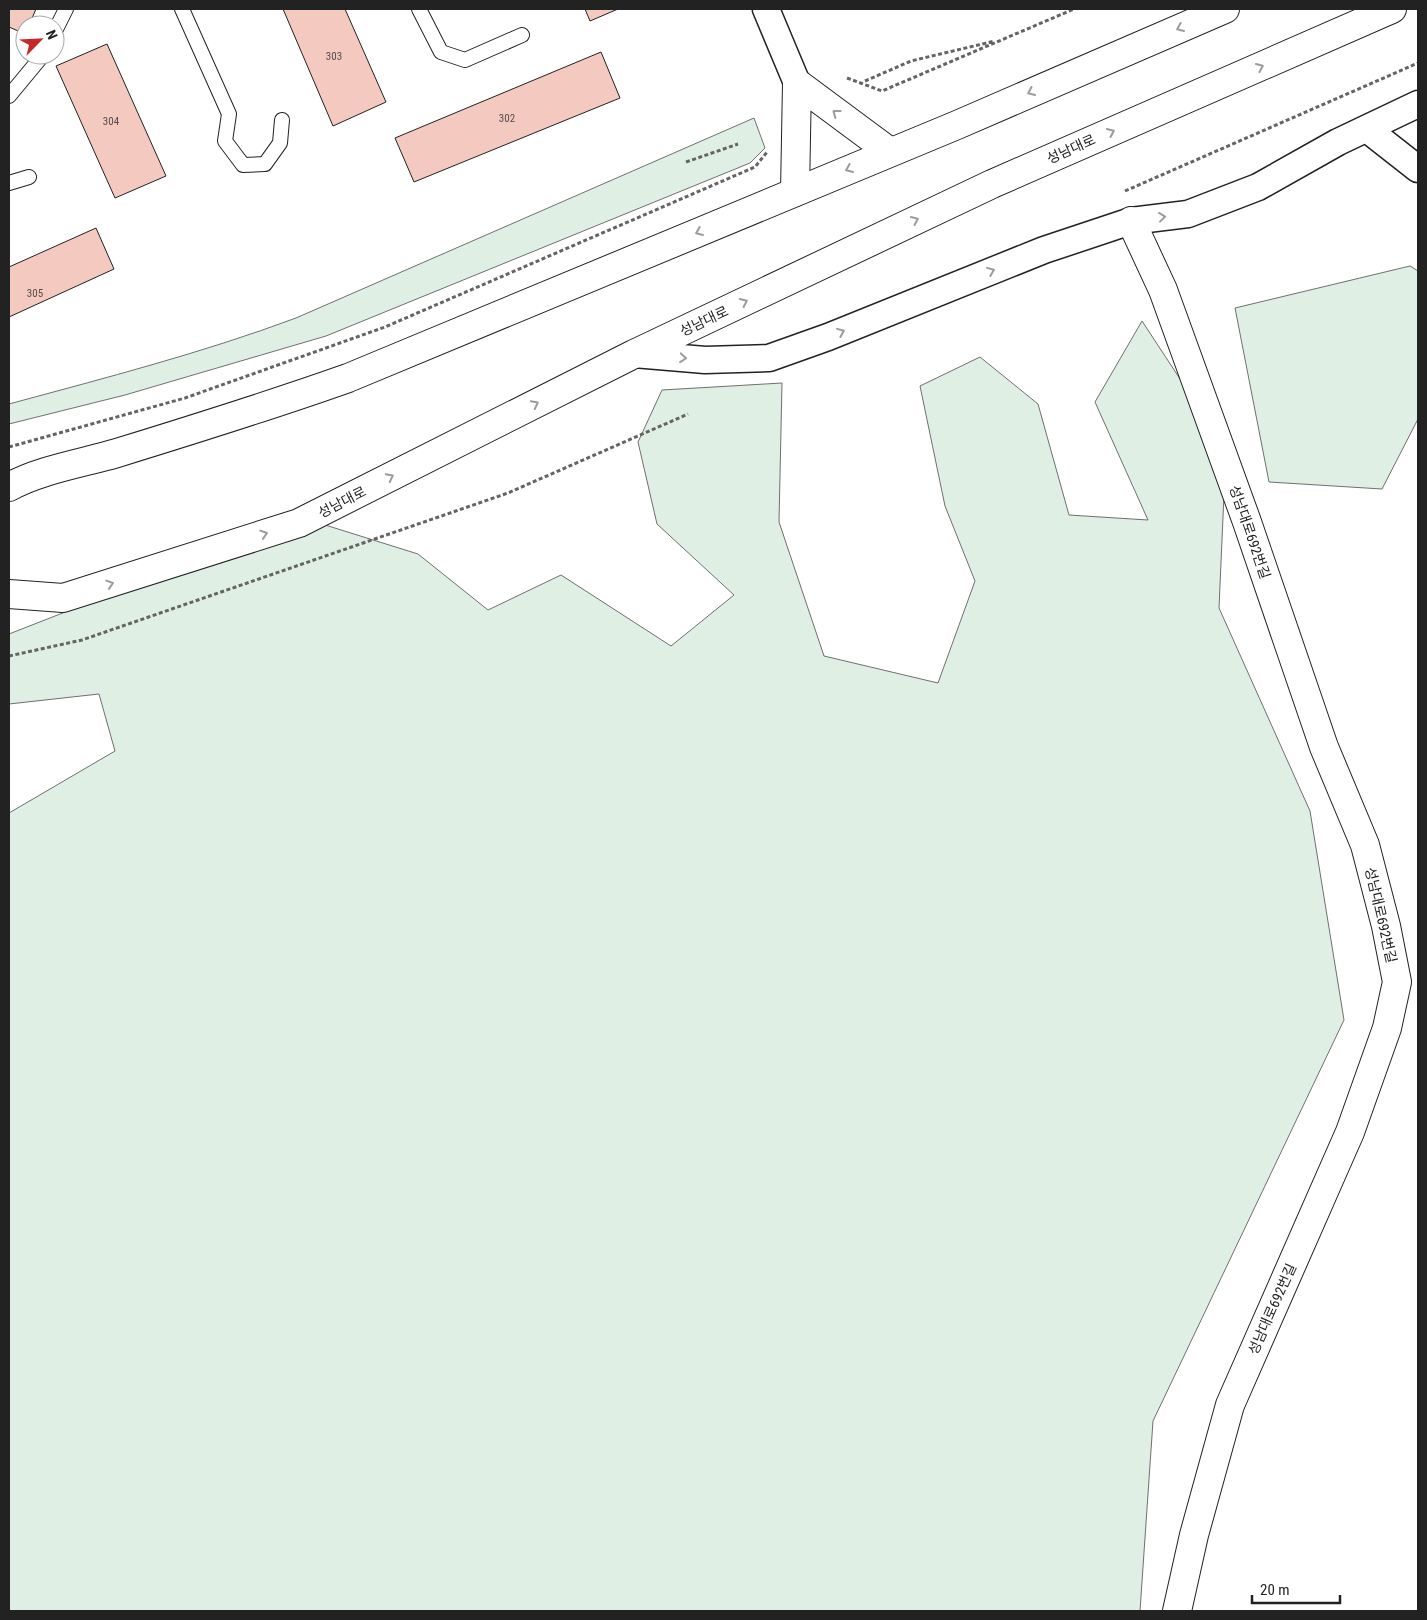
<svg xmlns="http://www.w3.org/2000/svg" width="1427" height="1620" font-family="'Roboto Condensed','Noto Sans KR',sans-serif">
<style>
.green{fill:#e0efe3;stroke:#6f6f6f}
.building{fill:#f3c9c0;stroke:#222}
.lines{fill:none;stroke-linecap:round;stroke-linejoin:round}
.lane-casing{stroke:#222;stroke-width:16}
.street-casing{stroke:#222;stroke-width:29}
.secondary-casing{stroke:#222;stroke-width:30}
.primary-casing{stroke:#222;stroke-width:30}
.path{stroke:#646464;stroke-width:3;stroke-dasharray:4 2.5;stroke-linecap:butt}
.lane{stroke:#fff;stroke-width:14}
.street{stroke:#fff;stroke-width:26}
.secondary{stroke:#fff;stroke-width:28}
.primary{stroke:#fff;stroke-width:28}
.oneway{stroke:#9c9c9c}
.labels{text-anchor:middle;stroke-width:4;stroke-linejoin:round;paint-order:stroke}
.number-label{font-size:11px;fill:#564c4a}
.street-label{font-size:14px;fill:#222;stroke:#fff}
</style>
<rect width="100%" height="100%" fill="#fff"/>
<path class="green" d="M754 118 765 148 750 163 326 336 125 395 9 424V404C105 378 202 353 296 318Z
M1410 266 1418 271V419L1382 489 1269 482 1235 308Z
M1142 321 1226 449 1219 608 1310 811 1344 1020 1153 1421 1140 1611H9V813L115 751 99 694 9 704V634L170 571 322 524 418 554 488 610 561 575 671 646 734 595 657 524 638 442 662 390 782 383 779 522 824 656 938 683 975 581 945 506 920 386 980 357 1038 404 1069 515 1148 520 1095 402Z"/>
<path class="building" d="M9 9H36L29 25H25V34L9 27Z
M283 9H345L386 102 333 126Z
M585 9H618L590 21Z
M107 44 166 176 115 198 56 66Z
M601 52 620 98 414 182 395 138Z
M96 228 114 269 9 317V267Z"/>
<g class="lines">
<defs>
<path id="lane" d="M182 9 229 114 225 141 243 165 265 164 280 143 282 120
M419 9 441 52 465 60 522 35
M55 31 66 9
M9 96 43 55
M9 183 29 177"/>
<path id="street" d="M766 9 797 83
M1367 129 1418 169
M634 354 705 360 769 358 828 337 1044 250 1131 221 1188 214 1258 187 1338 142 1418 104"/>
<path id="secondary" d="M797 83 890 152
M795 192 797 83
M1131 221 1163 290 1247 522 1324 747 1365 845 1386 926 1397 982 1387 1028 1350 1132 1230 1405 1194 1535 1177 1611"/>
<path id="primary" d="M9 487C39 470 83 463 117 453 195 429 272 405 348 378L957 125 1225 9
M9 594 63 598 299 523 634 354 992 184 1392 9"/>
</defs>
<use href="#lane" class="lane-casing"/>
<use href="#street" class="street-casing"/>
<use href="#secondary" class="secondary-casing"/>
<use href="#primary" class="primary-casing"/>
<path class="path" d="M847 78 882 91 1074 9
M865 81 911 61 995 41
M686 162 738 144
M1125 191 1418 63
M9 447 185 398 385 327 755 167 767 152
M9 656 82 640 508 493 688 414"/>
<use href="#lane" class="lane"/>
<use href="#street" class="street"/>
<use href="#secondary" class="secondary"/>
<use href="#primary" class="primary"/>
</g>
<defs><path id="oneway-chevron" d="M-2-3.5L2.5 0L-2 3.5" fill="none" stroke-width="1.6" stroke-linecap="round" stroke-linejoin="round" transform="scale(1.25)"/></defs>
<g class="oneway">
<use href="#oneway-chevron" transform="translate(1180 28) rotate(157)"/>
<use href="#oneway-chevron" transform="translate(1260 67) rotate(-24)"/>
<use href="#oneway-chevron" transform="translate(1031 92) rotate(156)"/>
<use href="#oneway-chevron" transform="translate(836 113) rotate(-143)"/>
<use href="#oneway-chevron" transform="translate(1111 132) rotate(-24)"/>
<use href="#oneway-chevron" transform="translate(849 169) rotate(157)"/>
<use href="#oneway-chevron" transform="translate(1162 217) rotate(-7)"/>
<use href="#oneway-chevron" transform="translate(915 220) rotate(-25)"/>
<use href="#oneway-chevron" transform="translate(699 232) rotate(157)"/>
<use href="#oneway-chevron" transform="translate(991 271) rotate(-22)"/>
<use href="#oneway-chevron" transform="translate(744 302) rotate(-25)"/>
<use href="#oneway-chevron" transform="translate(841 332) rotate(-22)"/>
<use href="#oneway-chevron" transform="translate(683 358) rotate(5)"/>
<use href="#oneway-chevron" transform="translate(535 404) rotate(-27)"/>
<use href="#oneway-chevron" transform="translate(390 477) rotate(-27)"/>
<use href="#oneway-chevron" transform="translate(264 534) rotate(-18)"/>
<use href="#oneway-chevron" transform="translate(110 584) rotate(-18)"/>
</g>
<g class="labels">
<g class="number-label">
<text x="334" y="60">303</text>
<text x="507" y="122">302</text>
<text x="111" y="125">304</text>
<text x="35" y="297">305</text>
</g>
<g class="street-label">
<text transform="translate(1071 149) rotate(-24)" y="5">성남대로</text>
<text transform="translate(704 321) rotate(-25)" y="5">성남대로</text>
<text transform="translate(342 502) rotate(-27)" y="5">성남대로</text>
<text transform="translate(1250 532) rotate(71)" y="5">성남대로692번길</text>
<text transform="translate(1381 915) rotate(77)" y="5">성남대로692번길</text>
<text transform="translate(1272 1309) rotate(-66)" y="5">성남대로692번길</text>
</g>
</g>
<rect width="1427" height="1620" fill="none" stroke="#222222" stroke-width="20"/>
<g transform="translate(40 40) rotate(66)"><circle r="24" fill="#ffffff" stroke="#a7a7a7"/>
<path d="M0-4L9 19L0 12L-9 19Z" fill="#c62828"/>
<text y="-8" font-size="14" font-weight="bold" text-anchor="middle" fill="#222222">N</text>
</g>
<path d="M1252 1595v8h88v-8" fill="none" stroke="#222222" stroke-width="2.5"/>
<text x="1260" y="1595" font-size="15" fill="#222222" stroke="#ffffff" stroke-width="4" paint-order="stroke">20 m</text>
</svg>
